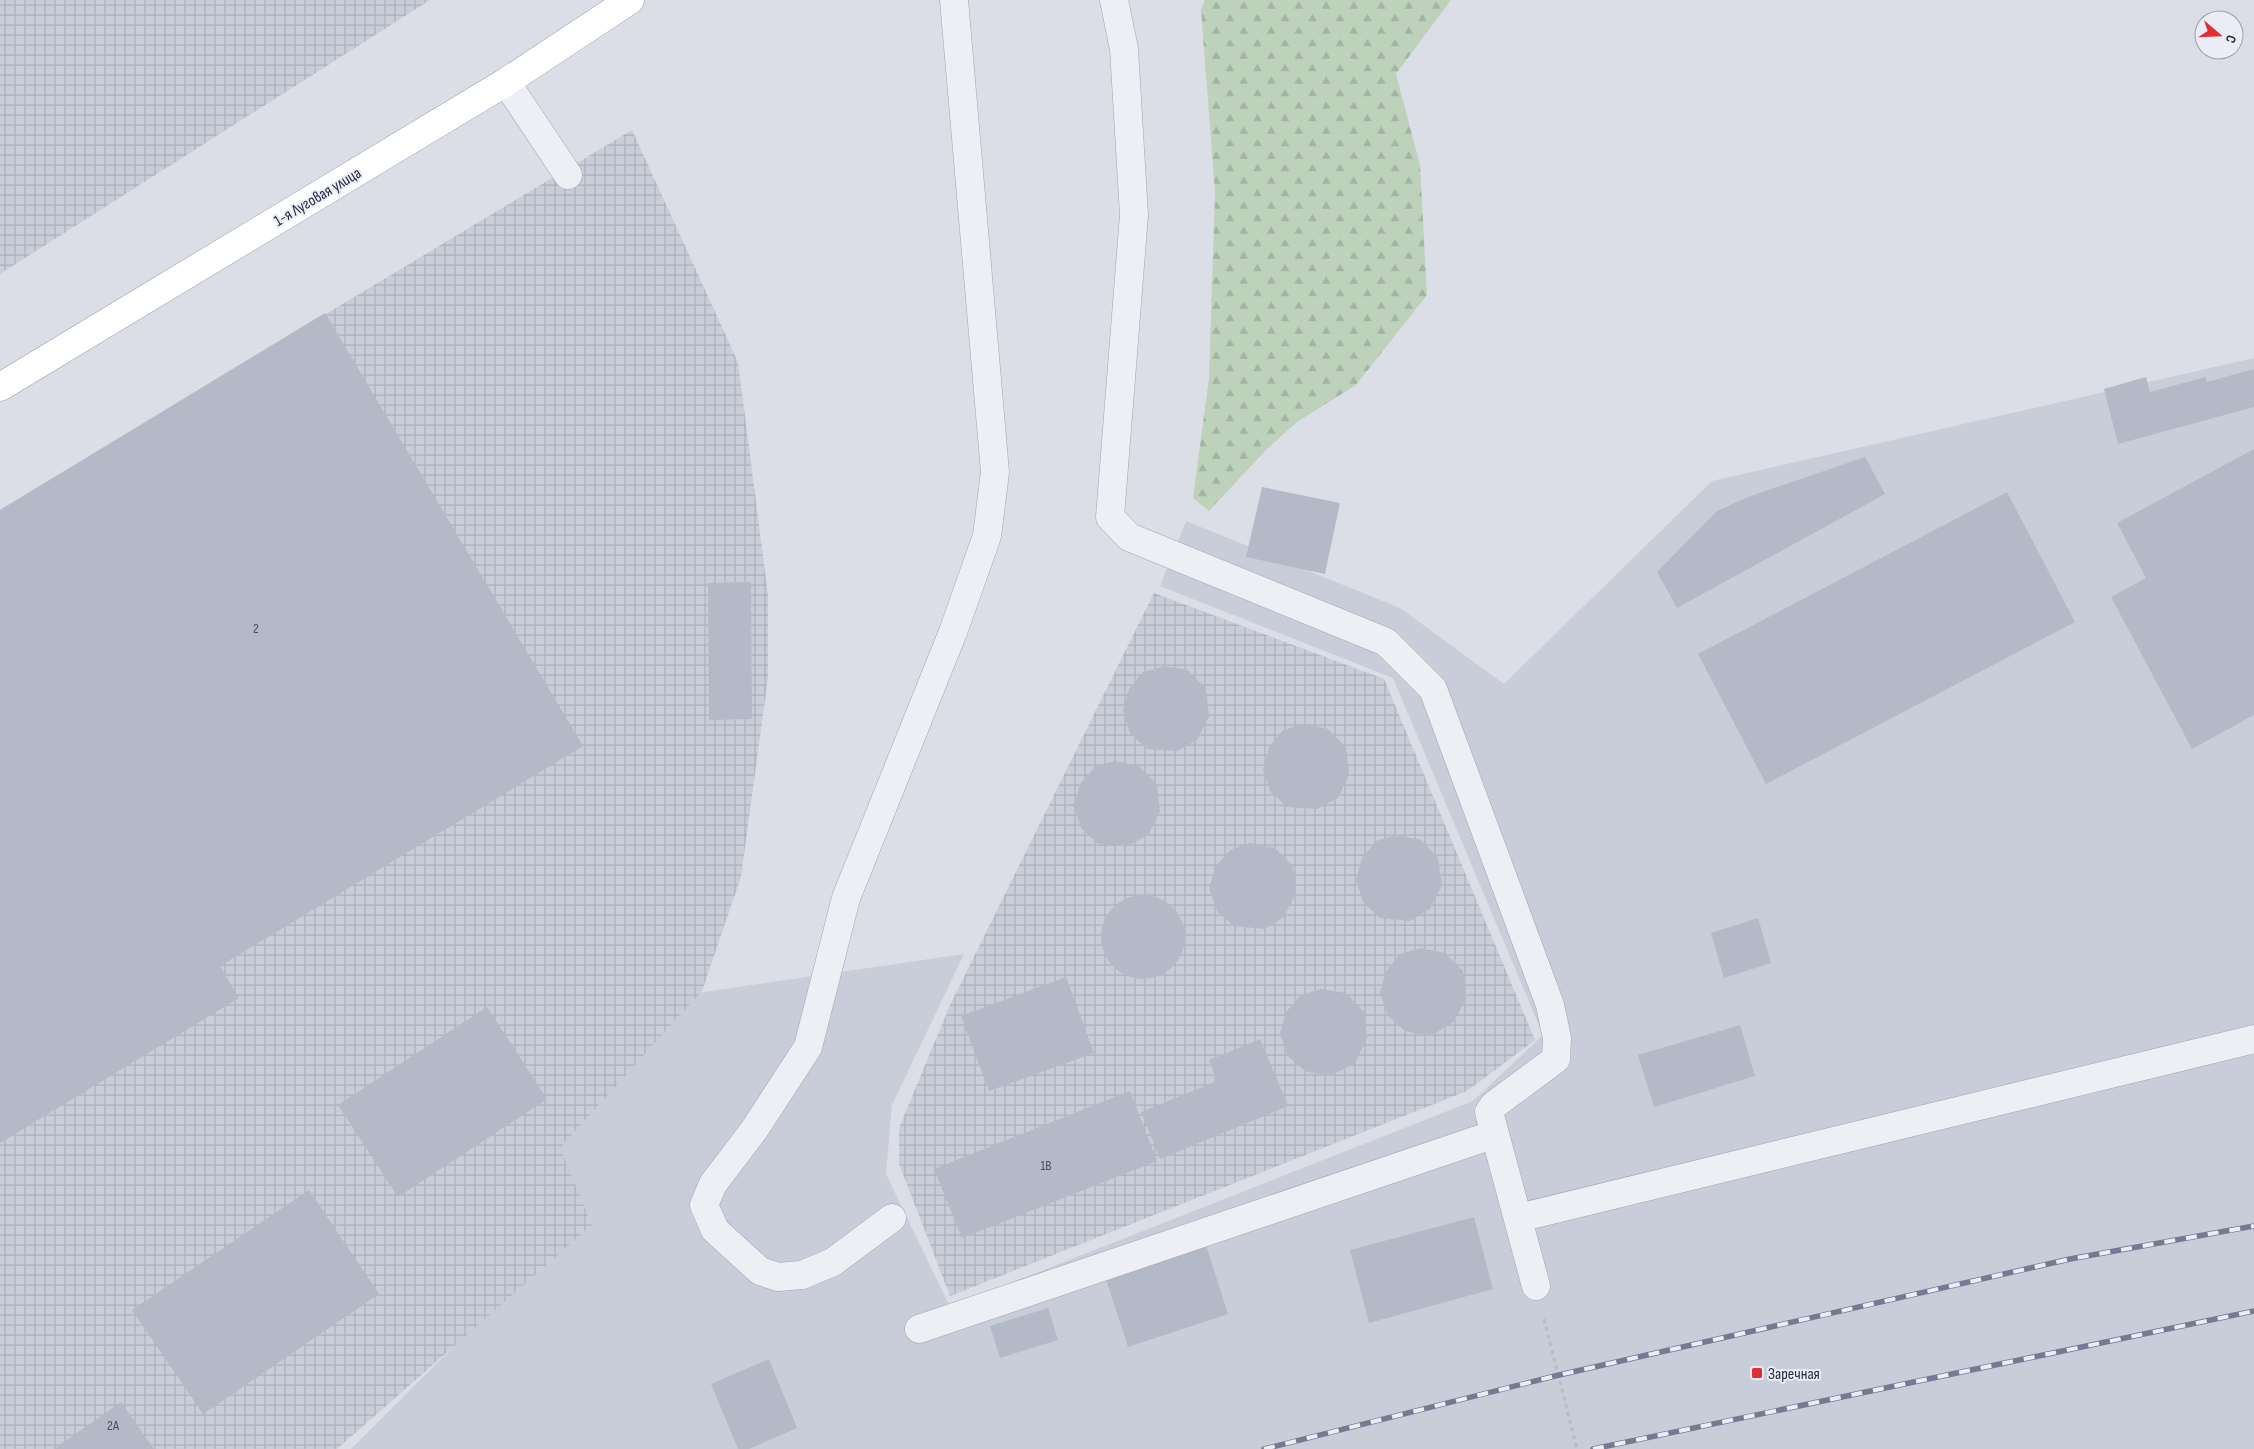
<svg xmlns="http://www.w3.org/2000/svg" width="2254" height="1449" font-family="'Sofia Sans Condensed',sans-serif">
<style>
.built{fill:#c8cdd9}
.industrial{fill:url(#industrial-grid)}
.forest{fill:url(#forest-firs)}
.building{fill:#b4b9c7}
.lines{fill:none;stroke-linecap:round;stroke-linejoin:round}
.minor-casing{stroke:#a0a4b1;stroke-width:29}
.major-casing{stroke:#99a1b4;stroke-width:29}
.path{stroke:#b9bcc5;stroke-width:3;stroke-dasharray:4 4;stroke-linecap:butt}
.minor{stroke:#eeeff5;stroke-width:28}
.major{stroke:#fff;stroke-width:28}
.rail-casing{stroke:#727b92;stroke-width:5.5}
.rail{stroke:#eaedf5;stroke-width:4;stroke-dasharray:11;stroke-linecap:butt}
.poi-dot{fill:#dc3037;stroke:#eaedf5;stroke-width:2}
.labels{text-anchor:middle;stroke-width:4;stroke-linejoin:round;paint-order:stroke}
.number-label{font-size:14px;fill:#474e60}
.street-label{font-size:16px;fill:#232a3e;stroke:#eaedf5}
.poi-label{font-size:16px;fill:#232a3e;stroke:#eaedf5;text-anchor:start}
</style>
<defs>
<pattern id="industrial-grid" width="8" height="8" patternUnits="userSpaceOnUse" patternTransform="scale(1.25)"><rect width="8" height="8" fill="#c8cdd9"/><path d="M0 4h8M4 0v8" fill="none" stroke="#acb0bb"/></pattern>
<pattern id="forest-firs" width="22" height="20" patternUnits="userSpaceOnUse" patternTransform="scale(1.25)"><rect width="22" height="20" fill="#bed2bb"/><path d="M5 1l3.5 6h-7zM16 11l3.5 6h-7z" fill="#a3b4a2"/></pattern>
</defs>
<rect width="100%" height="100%" fill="#dbdee7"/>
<path class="built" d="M2254 358V1449H351L584 1216 554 1153 697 993 964 954 892 1105 886 1174 950 1307 1473 1101 1543 1035 1393 678 1160 586 1186 521 1400 608 1504 684 1712 481Z"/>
<path class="industrial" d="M0 0H430L0 274Z
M632 130 738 362 768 595V678L741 877 702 991 560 1148 592 1225 337 1449H0V510Z
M1154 593 1384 679 1535 1040 1467 1091 950 1296 899 1164V1128L950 1005Z"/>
<path class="forest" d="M1205 0H1451L1396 74 1420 165 1427 295 1356 385 1297 422 1268 448 1209 511 1193 498 1209 378 1215 193 1201 10Z"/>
<path class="building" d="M325 313 583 746 220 966 239 998 0 1143V510Z
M2254 369V407L2118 444 2104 389 2146 377 2150 392 2206 377 2207 382Z
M2254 449V715L2192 749 2111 597 2146 578 2117 523Z
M1865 457 1885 494 1677 608 1657 572 1717 511 1748 497Z
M1262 487 1340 503 1325 574 1246 557Z
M2007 492 2075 622 1766 784 1698 654Z
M751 582 752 719 709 720 708 583Z
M1164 666 1188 670 1206 689 1209 716 1197 740 1177 751 1147 749 1130 733 1123 711 1129 689 1143 672Z
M1304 724 1328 729 1346 747 1349 774 1338 798 1317 809 1287 807 1270 791 1263 769 1269 747 1283 730Z
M1115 761 1139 766 1157 784 1160 811 1149 834 1128 846 1098 844 1081 828 1074 806 1080 784 1095 767Z
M1396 835 1421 840 1438 858 1442 885 1430 909 1410 921 1380 918 1363 902 1356 880 1362 858 1376 841Z
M1250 843 1275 848 1293 866 1296 893 1284 917 1264 929 1234 926 1217 911 1209 888 1216 866 1230 850Z
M1101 937a42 42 0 1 1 84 0a42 42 0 1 1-84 0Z
M1758 918 1771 963 1724 978 1711 933Z
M1421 948 1445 953 1463 971 1466 998 1454 1022 1434 1034H1419L1405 1031 1388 1016 1380 993 1386 971 1400 954Z
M1066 977 1094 1053 989 1091 961 1016Z
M1321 989 1346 993 1364 1012 1367 1038 1355 1063 1334 1074H1320L1305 1071 1288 1056 1280 1034 1286 1012 1301 995Z
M487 1007 547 1099 398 1197 338 1105Z
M1740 1025 1755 1076 1654 1107 1638 1055Z
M1260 1039 1288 1106 1160 1159 1141 1112 1217 1081 1209 1060Z
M1130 1091 1157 1161 962 1238 934 1169Z
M309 1190 379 1294 203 1414 132 1310Z
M1474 1217 1493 1289 1369 1323 1350 1250Z
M1204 1239 1228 1314 1128 1347 1104 1273Z
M1048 1308 1058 1340 1000 1358 990 1326Z
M769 1359 797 1428 749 1449H738L711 1384Z
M121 1402 154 1449H54Z"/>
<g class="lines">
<defs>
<path id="minor" d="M1114 0 1124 49 1134 215 1110 517 1129 537 1386 642 1433 689 1550 1005 1557 1038 1556 1059 1494 1105 1489 1112 1536 1286
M506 82 568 175
M892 1218 833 1262 802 1275 778 1277 760 1271 715 1230 704 1205 713 1184 754 1130 808 1047 846 898 953 632 987 536 995 472 954 0
M1518 1218 2254 1039
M919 1329 1495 1134"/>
<path id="major" d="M0 387 506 82 630 0"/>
</defs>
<use href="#minor" class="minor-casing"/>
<use href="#major" class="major-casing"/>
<path class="path" d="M1544 1319 1577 1449"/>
<use href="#minor" class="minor"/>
<use href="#major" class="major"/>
<defs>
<path id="rail" d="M1264 1449 1559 1375 2070 1259 2254 1226
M1593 1449 2254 1311"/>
</defs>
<use href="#rail" class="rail-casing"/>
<use href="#rail" class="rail"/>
</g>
<rect class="poi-dot" x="1751" y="1367" width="12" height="12" rx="2.5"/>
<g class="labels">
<g class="number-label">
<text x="256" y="633">2</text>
<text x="1046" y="1170">1В</text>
<text x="113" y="1430">2А</text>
</g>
<g class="street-label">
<text transform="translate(317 196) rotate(-31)" y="6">1-я Луговая улица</text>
</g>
<g class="poi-label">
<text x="1768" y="1379">Заречная</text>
</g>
</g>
<g transform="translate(2219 35) rotate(109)"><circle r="24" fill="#eaedf5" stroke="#9a9fac"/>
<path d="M0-4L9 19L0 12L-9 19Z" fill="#dc3037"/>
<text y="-8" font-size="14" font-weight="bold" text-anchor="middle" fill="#232a3e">С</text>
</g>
</svg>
